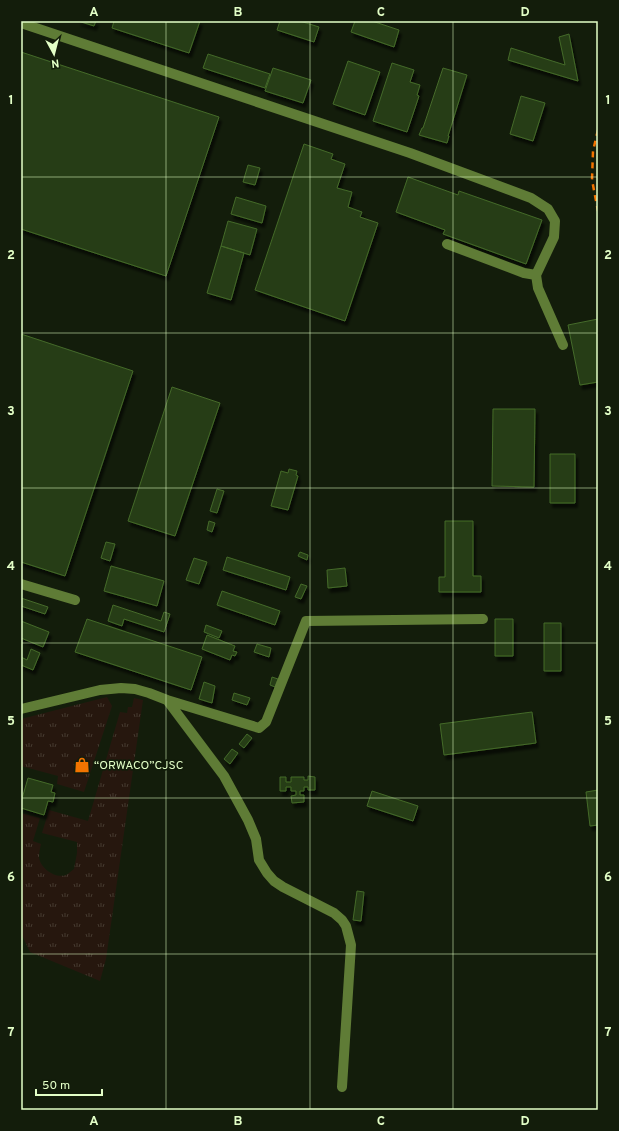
<svg xmlns="http://www.w3.org/2000/svg" width="619" height="1131" font-family="Overpass,sans-serif">
<style>
.grass{fill:url(#grass-tufts)}
.building{fill:#273e17;stroke:#446a29;filter:url(#shadow)}
.lines{fill:none;stroke-linecap:round;stroke-linejoin:round}
.minor{stroke:#5f7c36;stroke-width:10}
.rail{stroke:#f27400;stroke-width:2.5;stroke-dasharray:6 5;stroke-linecap:butt}
.grid{fill:none;stroke:#e3ffc7;stroke-width:1;stroke-opacity:0.55}
.labels{text-anchor:middle;stroke-width:3.5;stroke-linejoin:round;paint-order:stroke}
.poi-label{font-size:12px;fill:#e3ffc7;stroke:#131d0b;text-anchor:start}
.neatline{fill:none;stroke:#e3ffc7;stroke-width:1.5}
.grid-label{font-size:13px;text-anchor:middle;font-weight:bold;fill:#e3ffc7}
</style>
<defs>
<pattern id="grass-tufts" width="24" height="20" patternUnits="userSpaceOnUse"><rect width="24" height="20" fill="#26170e"/><path d="M3 7l-1-3M5 7V3M7 7l1-3M15 17l-1-3M17 17v-4M19 17l1-3" fill="none" stroke="#453a30"/></pattern>
<filter id="shadow"><feDropShadow dx="2.5" dy="4.5" stdDeviation="1" flood-color="#0009"/></filter>
</defs>
<rect width="100%" height="100%" fill="#131d0b"/>
<path class="grass" d="M107 697 112 706 84 792 57 784 58 776 21 766V719Z
M134 698 143 700 106 959 100 981 30 952 21 933V813L40 818 33 841 41 844C40 848 39 853 39 857 40 868 55 879 66 875 68 874 71 871 74 869L77 853V842L42 833 49 810 88 821 120 712 127 713 128 707H132Z"/>
<path class="building" d="M78 21H96L94 26Z
M114 21H200L189 53 112 28Z
M280 21H300L319 27 314 42 277 30Z
M355 21H372L399 30 394 47 351 32Z
M569 34 578 81 508 60 511 48 565 65 559 37Z
M21 52 219 117 166 276 21 229Z
M208 54 270 74 265 88 203 68Z
M348 61 380 72 365 115 333 104Z
M392 63 414 70 410 82 420 85 417 95 419 96 407 132 373 121Z
M273 68 311 80 303 103 265 91Z
M443 68 467 75 448 136H449L447 143 419 135 422 128H423Z
M521 96 545 103 533 141 510 134Z
M304 144 333 154 331 159 345 164 337 188 352 192 348 207 362 212 360 217 378 223 345 321 255 290Z
M248 165 260 168 255 185 243 182Z
M408 177 458 195 459 191 542 220 526 264 443 234 445 230 396 212Z
M236 197 266 206 262 223 231 214Z
M228 221 257 229 250 255 221 246Z
M221 246 244 253 231 300 207 293Z
M598 319V382L580 385 568 325Z
M21 334 133 371 65 576 21 562Z
M172 387 220 403 175 536 128 521Z
M493 409H535L534 487 492 486Z
M550 454H575V503H550Z
M289 469 297 471 296 475 298 476 288 510 271 506 281 471 288 473Z
M217 489 224 491 217 513 210 511Z
M209 521 215 523 212 532 207 530Z
M445 521H473V576H481V592H439V577H445Z
M106 542 115 544 110 561 101 558Z
M300 552 308 555 307 560 298 556Z
M227 557 290 577 286 590 223 570Z
M194 558 207 562 199 584 186 580Z
M111 566 164 581 157 606 104 591Z
M345 568 347 586 328 588 327 570Z
M301 584 307 586 301 599 295 597Z
M222 591 280 611 275 625 217 605Z
M21 598 48 607 45 614 21 606Z
M113 605 161 621 164 612 170 614 164 632 124 619 122 626 108 621Z
M87 619 202 657 191 690 75 652Z
M495 619H513V656H495Z
M21 621 49 632 43 647 21 638Z
M544 623H561V671H544Z
M206 625 222 631 219 638 204 632Z
M207 635 235 646 233 651 237 652 235 656 232 655 230 660 202 649Z
M257 644 271 648 269 657 254 652Z
M31 649 40 653 33 670 21 665V657L27 660Z
M272 677 278 679 275 687 270 685Z
M204 682 215 686 212 703 199 699Z
M234 693 250 698 247 705 232 700Z
M532 712 536 743 444 755 440 724Z
M247 734 252 738 244 748 239 744Z
M232 749 238 753 230 764 224 759Z
M308 776 315 777V790H308V787H304V791H300V795H304V802L292 803 291 796 296 795V791H291V787H286V791H280V777H286V782H291V777H304V780H308Z
M28 778 53 785 51 792 55 793 53 802 48 801 44 815 21 808V802Z
M598 790V825L590 826 586 792Z
M372 791 418 806 413 821 367 806Z
M357 891 364 892 361 921 353 920Z"/>
<g class="lines">
<path class="minor" d="M21 23 410 153 531 198 548 209 555 221 554 237 536 275 538 288 563 345
M447 244 524 273 536 275
M21 584 75 600
M167 700 259 728 266 722 306 621 483 619
M21 709 100 690 121 688 135 689 149 693 167 700 224 776 248 820 256 839 259 860 267 873 274 881 283 887 334 913 342 920 346 926 351 945 342 1087"/>
<path class="rail" d="M598 130 593 151 592 180 598 211"/>
</g>
<path class="grid" d="M166 21V1110M310 21V1110M453 21V1110M21 177H598M21 333H598M21 488H598M21 643H598M21 798H598M21 954H598"/>
<defs>
<symbol id="shop-bare" viewBox="-9 -9 18 18"><path d="M-5-2.5h2.3a2.7 3.5 0 0 1 5.4 0H5L5.5 6h-11ZM-1.5-2.5h3a1.5 2.3 0 0 0-3 0Z" fill="#f27400" stroke="#131d0b" stroke-width="2.5" paint-order="stroke"/></symbol>
</defs>
<g fill-rule="evenodd">
<use href="#shop-bare" x="71" y="754" width="22" height="22"/>
</g>
<g class="labels">
<g class="poi-label">
<text x="94" y="769">“ORWACO”CJSC</text>
</g>
</g>
<rect width="619" height="1131" fill="none" stroke="#131d0b" stroke-width="44"/>
<g transform="translate(54 54) rotate(173)" stroke="#131d0b" stroke-width="3" paint-order="stroke">
<path d="M0-3L7 15L0 10L-7 15Z" fill="#e3ffc7"/>
<text y="-6" font-size="11" font-weight="bold" text-anchor="middle" fill="#e3ffc7">N</text>
</g>
<path d="M36 1089v6h66v-6" fill="none" stroke="#e3ffc7" stroke-width="2"/>
<text x="42" y="1089" font-size="12" fill="#e3ffc7" stroke="#131d0b" stroke-width="3" paint-order="stroke">50 m</text>
<rect x="22" y="22" width="575" height="1087" class="neatline"/>
<g class="grid-label">
<text x="94" y="16">A</text>
<text x="238" y="16">B</text>
<text x="381" y="16">C</text>
<text x="525" y="16">D</text>
<text x="11" y="104">1</text>
<text x="608" y="104">1</text>
<text x="11" y="259">2</text>
<text x="608" y="259">2</text>
<text x="11" y="415">3</text>
<text x="608" y="415">3</text>
<text x="11" y="570">4</text>
<text x="608" y="570">4</text>
<text x="11" y="725">5</text>
<text x="608" y="725">5</text>
<text x="11" y="881">6</text>
<text x="608" y="881">6</text>
<text x="11" y="1036">7</text>
<text x="608" y="1036">7</text>
<text x="94" y="1125">A</text>
<text x="238" y="1125">B</text>
<text x="381" y="1125">C</text>
<text x="525" y="1125">D</text>
</g>
</svg>
